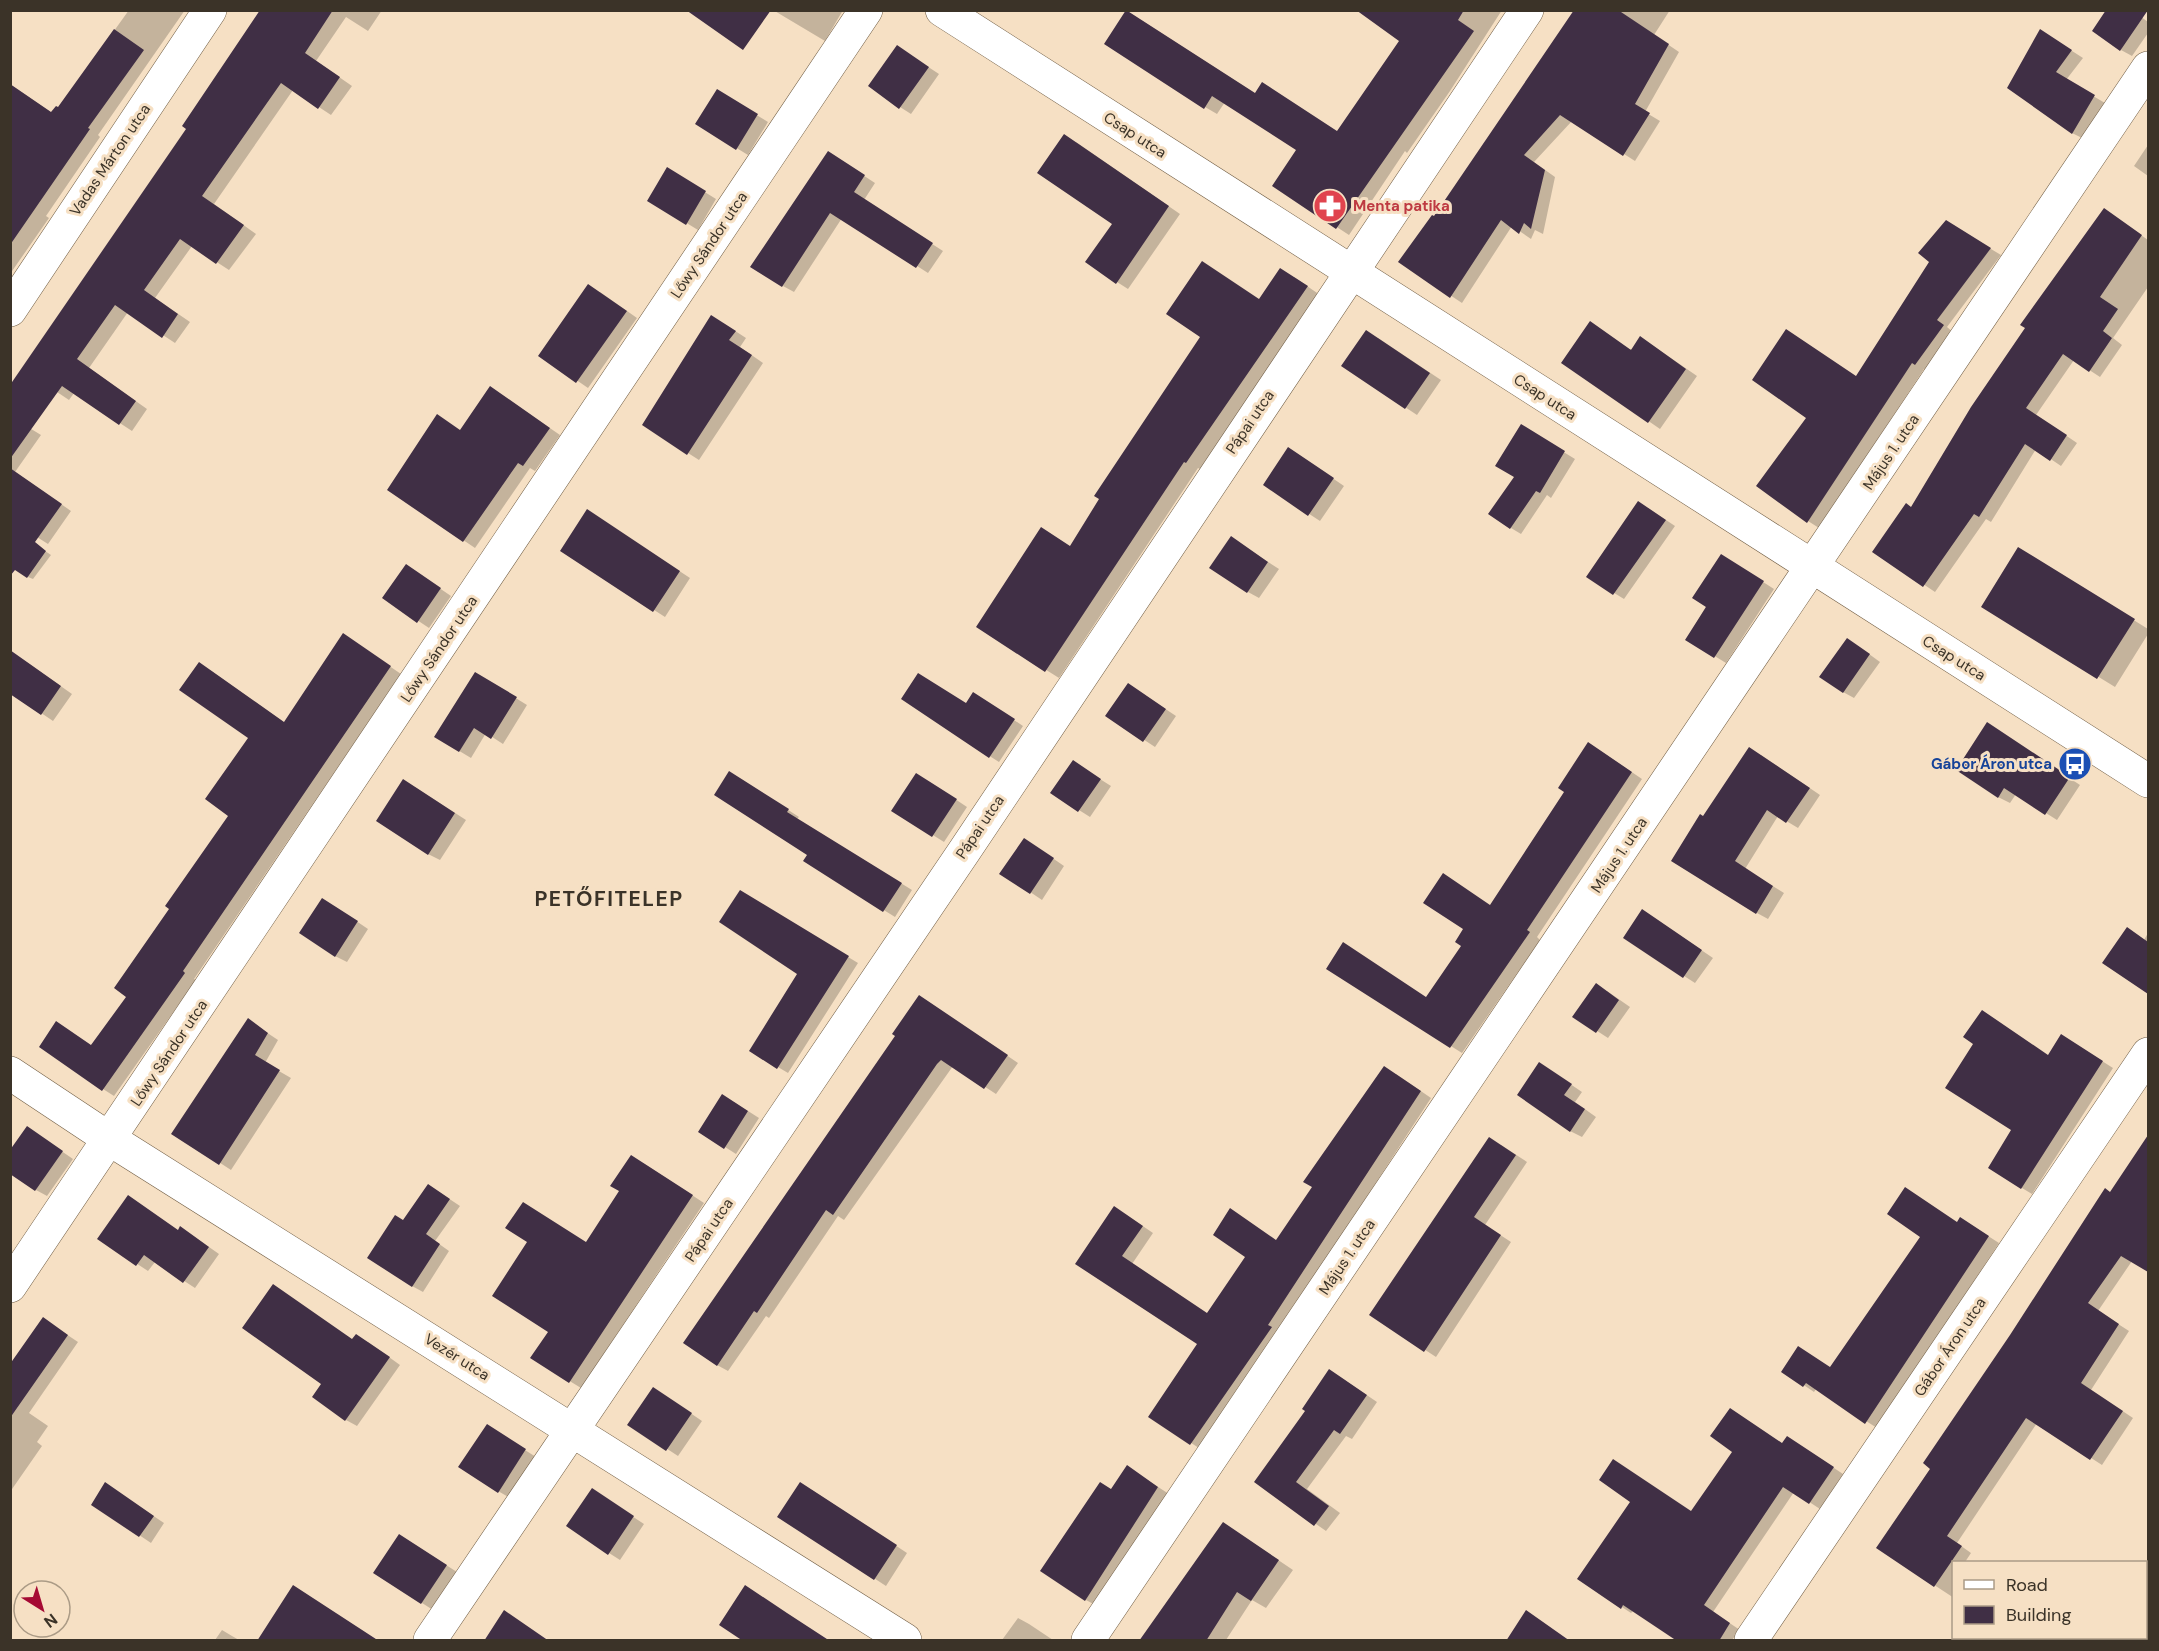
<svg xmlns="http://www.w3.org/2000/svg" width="2159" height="1651" font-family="'DM Sans',sans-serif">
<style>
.shadow{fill:#0003}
.building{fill:#402f45}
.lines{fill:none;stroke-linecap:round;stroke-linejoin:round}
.minor-casing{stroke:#705d44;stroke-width:34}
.tertiary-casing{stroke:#705d44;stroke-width:34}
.minor{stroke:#fff;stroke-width:33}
.tertiary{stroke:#fff;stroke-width:33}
.labels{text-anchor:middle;stroke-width:6;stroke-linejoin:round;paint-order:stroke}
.street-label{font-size:15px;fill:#3b3328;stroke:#f6e0c4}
.health-label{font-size:15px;font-weight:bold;fill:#be3a42;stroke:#f6e0c4;text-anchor:start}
.transit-label{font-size:15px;font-weight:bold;fill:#164399;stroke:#f6e0c4;text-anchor:end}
.district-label{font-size:21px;font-weight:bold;letter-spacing:1.5px;fill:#3b3328;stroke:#f6e0c4}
</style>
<rect width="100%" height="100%" fill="#f6e0c4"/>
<path class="shadow" d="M129 10H185L98 135 100 137 46 216 49 218 10 274V84L52 113 58 109Z
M263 10H382L368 31 346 17 316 61 352 86 331 115 293 90 214 204 256 234 229 270 192 246 155 298 190 322 175 343 128 312 89 368 147 409 132 431 74 393 69 400 57 392 189 129Z
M773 10H843L825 41Z
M1433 10H1502L1450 91 1407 153 1405 151 1349 235 1274 186 1298 150 1225 102 1217 114 1205 107 1127 11 1256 94 1337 132Z
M1576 10H1670L1654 35 1679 52 1645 112 1660 121 1635 161 1572 121 1534 162 1555 177 1543 234 1535 230 1531 239 1512 226 1462 303 1400 262 1435 218Z
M2132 10 2148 22V33L2132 56 2121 50Z
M2041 31 2083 58 2066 80 2105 103 2084 139 2072 133Z
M898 47 939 74 911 114 900 107Z
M717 91 768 122 748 155 697 124Z
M1076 142 1180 214 1128 289 1117 282 1114 223Z
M2148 145V176L2134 166Z
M840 160 875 183 864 200 943 251 928 273 842 218 794 292 783 286Z
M679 176 716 199 698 230 649 200Z
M2115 217 2148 240V287L2113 338 2122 345 2100 377 2074 360 2036 415 2077 443 2061 466 2036 449 1991 522 1986 519 1935 592 1874 551 1912 508Z
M1946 222 2001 255 1947 327 1954 333 1927 370 1924 369 1819 528 1808 521V417L1857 377 1931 261Z
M1294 277 1320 295 1200 469 1198 468 1059 678 978 627 1071 547 1202 336Z
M600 292 637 318 588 388 540 355Z
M723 323 746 338 740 347 763 363 699 460 644 425Z
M1378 338 1441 380 1417 415 1343 366Z
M1652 345 1697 376 1660 429 1563 362Z
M502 395 560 435 535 471 530 468 475 548 389 490Z
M10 416 41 435 15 472 71 511 48 544 10 520Z
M1521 426 1575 459 1551 498 1547 495 1521 534 1511 528Z
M1300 456 1344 486 1320 521 1265 485Z
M1648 508 1675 526 1624 599 1588 577Z
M599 518 690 578 665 617 562 551Z
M29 540 51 555 33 579 28 577Z
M1242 545 1279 569 1259 598 1248 592Z
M2036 559 2148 629V634L2115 687 1983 606Z
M1732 562 1774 589 1726 663 1687 639Z
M407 566 451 596 429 628 384 598Z
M344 635 401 674 194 979 196 980 114 1096 103 1089 92 1046 129 997 171 909 230 815 250 737 210 670 285 723Z
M1858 646 1880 662 1854 698 1843 692Z
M25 661 72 694 53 721 10 692Z
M487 680 527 705 503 744 486 733 471 758 436 737Z
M1140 692 1176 716 1155 747 1108 716Z
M983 699 1023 726 999 762 950 731 967 705Z
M1999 731 2080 785 2057 820 2016 794 2010 803 1998 797Z
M1599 750 1642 779 1537 937 1540 940 1462 1053 1328 969 1427 999Z
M1761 755 1820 795 1798 828 1778 816 1745 869 1784 893 1768 919 1757 913 1703 818Z
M1084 769 1111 786 1090 817 1052 793Z
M741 779 799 817 797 819 912 890 895 917 805 861 809 854Z
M928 781 967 807 944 842 893 810Z
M415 787 466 820 440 860 428 854Z
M1035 846 1064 866 1042 900 1002 873Z
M741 892 858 963 788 1073 751 1051 799 973Z
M334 906 368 929 347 962 335 956Z
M1654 918 1713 958 1695 983 1625 938Z
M2148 933V992L2104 962 2144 940Z
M1607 991 1630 1007 1608 1038 1574 1016Z
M930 1003 1018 1063 996 1094 953 1066 844 1220 838 1216 769 1318 766 1316 728 1371 717 1365Z
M248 1020 278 1040 265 1063 291 1078 231 1170 174 1133Z
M2072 1042 2113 1068 2032 1194 2022 1188 2013 1130 2049 1056Z
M1551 1071 1582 1092 1575 1102 1596 1117 1582 1137 1570 1131Z
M1396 1074 1431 1098 1202 1450 1151 1417 1199 1344 1077 1264 1125 1214 1153 1233 1132 1264 1208 1315 1247 1256 1277 1241Z
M734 1102 759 1118 736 1154 725 1147Z
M38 1135 73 1159 47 1196 36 1190Z
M2148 1138V1211L2146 1215 2148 1217V1271L2132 1261 2098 1311 2129 1331 2091 1390 2133 1418 2102 1465 2037 1423 1957 1543 1971 1553 1965 1562H1954V1598L1878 1548Z
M1501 1145 1527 1162 1485 1225 1511 1242 1436 1357 1372 1315Z
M643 1163 704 1203 581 1388 532 1358 550 1331 587 1244Z
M439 1192 460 1206 435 1241 449 1251 423 1292 412 1286 404 1221Z
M1958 1223 1971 1225 1999 1243 1877 1428 1816 1389 1814 1392 1783 1371 1830 1368Z
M179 1231 192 1235 219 1254 195 1288 155 1262 148 1271 99 1239Z
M54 1326 78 1342 29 1413 48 1426 37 1442 42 1446 10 1492V1368Z
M353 1341 368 1342 400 1365 357 1426 346 1420Z
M1340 1377 1377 1402 1352 1439 1346 1436 1307 1489 1340 1513 1326 1531 1256 1482Z
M664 1395 702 1421 678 1456 629 1424Z
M498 1433 536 1457 510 1498 498 1491Z
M1798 1444 1843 1474 1820 1509 1794 1492 1713 1612 1740 1630 1732 1640H1680L1634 1610 1631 1613 1579 1579 1692 1513 1783 1445Z
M1138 1474 1169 1494 1097 1606 1086 1600 1112 1490Z
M812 1490 907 1553 886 1586 779 1516Z
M116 1491 164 1523 151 1543 93 1504Z
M603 1497 644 1524 620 1560 609 1553Z
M1238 1533 1293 1570 1266 1608 1252 1600 1226 1640H1147Z
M410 1542 457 1572 433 1610 375 1573Z
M1018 1618 1029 1624 1053 1640H1002Z
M222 1630 232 1636 239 1640H215Z"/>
<path class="building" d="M260 10H333L305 53 340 77 318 109 281 83 202 196 244 225 216 264 180 239 144 290 178 314 162 338 115 305 77 359 136 401 119 425 62 386 10 459V385L186 129 182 126Z
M686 10H771L743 50Z
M1126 10 1255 93 1262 82 1337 131 1399 41 1356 10H1464L1458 20 1474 31 1336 229 1272 186 1296 150 1212 96 1204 109 1104 44Z
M1574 10H1618L1669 44 1635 104 1650 113 1623 156 1560 115 1524 155 1545 170 1531 229 1524 223 1519 234 1501 220 1450 298 1398 262 1432 215 1434 216Z
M2106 10H2148L2120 51 2092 31Z
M114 29 144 50 88 128 90 129 10 245V84L51 112 56 106 58 107Z
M2040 29 2072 50 2056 72 2095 95 2072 134 2007 88Z
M897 45 929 67 899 109 868 86Z
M717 89 758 114 736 150 695 124Z
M1064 134 1169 206 1116 284 1085 262 1112 224 1037 173Z
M828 151 865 175 854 192 933 243 916 268 830 213 782 287 750 267Z
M667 167 706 191 686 225 647 201Z
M2104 208 2142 235 2100 297 2118 309 2103 331 2112 338 2089 372 2063 354 2026 408 2067 435 2050 461 2025 444 1979 517 1974 514 1923 587 1872 552 1906 503 1911 507 1971 407 2025 328 2020 325Z
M1946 220 1991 248 1937 320 1944 325 1915 365 1912 363 1807 523 1756 486 1806 418 1752 380 1786 329 1856 376 1929 262 1918 253Z
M1202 261 1259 299 1280 268 1308 286 1186 463 1184 462 1045 672 976 627 1041 527 1070 546 1099 499 1094 496 1200 337 1166 314Z
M588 284 627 311 576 383 538 356Z
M711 315 736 331 729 340 752 355 687 455 642 425Z
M1590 321 1631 350 1640 336 1686 369 1648 423 1561 363Z
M1366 330 1430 373 1405 409 1341 366Z
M490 386 550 428 523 466 518 463 463 542 387 490 437 414 460 430Z
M1521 424 1565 451 1540 493 1536 491 1510 529 1488 514 1514 477 1495 466Z
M1288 447 1334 478 1308 516 1263 485Z
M10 468 62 504 35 542 46 551 27 578 15 570 10 576Z
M1638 501 1666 520 1613 595 1586 577Z
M587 509 680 571 653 612 560 551Z
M1231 536 1268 562 1247 593 1209 568Z
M2018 547 2135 619 2097 679 1981 607Z
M1721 554 1764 581 1714 658 1685 640 1706 607 1692 598Z
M406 564 441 588 417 623 382 598Z
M343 633 391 666 183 971 185 973 102 1091 39 1047 56 1021 91 1045 126 997 114 988 169 909 165 906 228 816 205 799 248 738 179 690 199 662 284 722Z
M1847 638 1870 654 1843 693 1819 677Z
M10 650 61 686 41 715 10 694Z
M475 672 517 697 491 739 474 728 459 752 434 737Z
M918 673 966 703 973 692 1015 719 989 758 901 699Z
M1128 683 1166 709 1143 742 1105 716Z
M1987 722 2070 777 2045 815 2004 788 1998 798 1956 770Z
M1588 742 1632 772 1527 930 1530 932 1450 1048 1326 969 1343 942 1426 997 1461 946 1455 942 1463 929 1423 903 1443 873 1490 905 1564 792 1558 788Z
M1749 747 1810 788 1786 823 1767 810 1735 861 1773 886 1756 914 1671 861 1700 814 1703 816Z
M1073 760 1101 779 1078 812 1050 793Z
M729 771 789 809 787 812 902 883 883 912 803 861 807 855 714 795Z
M916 773 957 799 932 837 891 811Z
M403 779 455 813 428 855 376 821Z
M1024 838 1054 858 1030 894 999 874Z
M740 890 849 956 777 1069 749 1051 797 974 719 922Z
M322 898 358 921 335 957 299 933Z
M1642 909 1702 950 1683 978 1623 938Z
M2127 927 2148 942V994L2102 963Z
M1596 983 1619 1000 1596 1033 1572 1017Z
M919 995 1008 1055 984 1089 941 1060 937 1064 833 1215 826 1210 757 1313 754 1311 717 1366 683 1343 895 1036 892 1034Z
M1982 1010 2048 1055 2061 1034 2103 1061 2021 1189 1988 1168 2011 1130 1945 1088 1973 1044 1963 1037Z
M248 1018 268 1033 255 1055 280 1070 219 1165 171 1134Z
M1539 1062 1572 1084 1564 1095 1585 1109 1570 1132 1517 1095Z
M1384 1066 1421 1091 1268 1325 1272 1327 1190 1445 1148 1417 1197 1344 1075 1264 1114 1206 1143 1226 1122 1256 1207 1313 1245 1257 1213 1235 1230 1208 1276 1240 1312 1187 1303 1182Z
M722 1094 748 1111 724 1149 698 1132Z
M27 1126 63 1151 35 1191 10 1174V1150Z
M2148 1135V1272L2121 1256 2088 1303 2119 1324 2081 1383 2123 1411 2090 1460 2026 1418 1947 1536 1962 1546 1934 1587 1876 1548 1930 1469 1923 1463 2010 1335 2105 1188 2110 1192Z
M1489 1137 1516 1155 1474 1217 1501 1235 1424 1352 1369 1315Z
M631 1155 693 1195 569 1383 530 1358 548 1332 492 1296 527 1242 505 1228 523 1202 586 1242 619 1191 610 1186Z
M428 1184 450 1199 426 1234 440 1244 412 1287 367 1258 395 1215 403 1220Z
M1905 1187 1957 1222 1960 1217 1989 1236 1865 1424 1806 1383 1803 1387 1781 1372 1798 1346 1830 1367 1920 1237 1887 1214Z
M128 1195 178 1230 180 1226 209 1247 183 1283 144 1255 136 1266 97 1239Z
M273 1284 352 1339 356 1334 390 1357 345 1421 312 1397 321 1384 242 1328Z
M43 1317 68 1335 10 1418V1364Z
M1329 1369 1367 1395 1340 1434 1334 1430 1296 1482 1329 1506 1314 1526 1254 1482 1305 1411 1302 1409Z
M653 1387 692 1413 666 1451 627 1425Z
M1730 1408 1782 1443 1787 1436 1834 1467 1809 1504 1783 1487 1704 1605 1730 1623 1719 1641H1677L1623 1605 1621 1609 1577 1579 1630 1502 1599 1480 1613 1459 1691 1511 1732 1452 1710 1436Z
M487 1424 526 1449 498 1493 458 1467Z
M1127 1465 1158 1487 1085 1601 1040 1571 1100 1482 1111 1489Z
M105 1482 154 1516 139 1537 91 1505Z
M800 1482 897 1545 874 1580 777 1517Z
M592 1488 634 1516 608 1555 566 1526Z
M1223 1522 1279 1560 1251 1601 1237 1592 1206 1641H1139Z
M399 1534 447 1565 421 1604 373 1573Z
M293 1585 379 1641H257Z
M745 1585 787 1613 830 1641H743L719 1625Z
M504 1610 549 1641H484Z
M1526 1610 1570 1641H1506Z"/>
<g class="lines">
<defs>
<path id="minor" d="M10 310 210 10
M10 1073 111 1140 905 1640
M10 1286 866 10
M430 1640 965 850 1527 10
M1088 1640 2148 68
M1751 1640 2148 1054"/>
<path id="tertiary" d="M942 10 2148 781"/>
</defs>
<use href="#minor" class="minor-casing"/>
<use href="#tertiary" class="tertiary-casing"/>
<use href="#minor" class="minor"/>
<use href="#tertiary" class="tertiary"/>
</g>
<defs>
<symbol id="pharmacy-disc" viewBox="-11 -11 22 22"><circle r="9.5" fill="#e0444e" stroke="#f6e0c4"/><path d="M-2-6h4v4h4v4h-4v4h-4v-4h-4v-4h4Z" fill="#fff"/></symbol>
<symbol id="bus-disc" viewBox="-11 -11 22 22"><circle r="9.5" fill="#1a4fb4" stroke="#f6e0c4"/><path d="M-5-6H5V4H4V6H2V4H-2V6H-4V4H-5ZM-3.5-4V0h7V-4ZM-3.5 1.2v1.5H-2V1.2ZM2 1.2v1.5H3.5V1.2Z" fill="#fff"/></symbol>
</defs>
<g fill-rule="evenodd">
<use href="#pharmacy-disc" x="1311" y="187" width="38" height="38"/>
<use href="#bus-disc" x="2056" y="745" width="38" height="38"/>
</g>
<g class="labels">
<g class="street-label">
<text transform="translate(1135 135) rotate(33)" y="5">Csap utca</text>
<text transform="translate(110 160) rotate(-56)" y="5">Vadas Márton utca</text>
<text transform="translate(709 245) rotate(-56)" y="5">Lőwy Sándor utca</text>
<text transform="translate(1545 397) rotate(33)" y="5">Csap utca</text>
<text transform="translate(1250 422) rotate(-56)" y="5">Pápai utca</text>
<text transform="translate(1891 452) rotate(-56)" y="5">Május 1. utca</text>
<text transform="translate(439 649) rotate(-56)" y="5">Lőwy Sándor utca</text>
<text transform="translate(1954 658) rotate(32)" y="5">Csap utca</text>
<text transform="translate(980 827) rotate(-56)" y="5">Pápai utca</text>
<text transform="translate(1619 855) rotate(-56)" y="5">Május 1. utca</text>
<text transform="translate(169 1053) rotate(-56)" y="5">Lőwy Sándor utca</text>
<text transform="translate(709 1230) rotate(-56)" y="5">Pápai utca</text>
<text transform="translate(1347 1257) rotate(-56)" y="5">Május 1. utca</text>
<text transform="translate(1950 1347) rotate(-56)" y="5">Gábor Áron utca</text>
<text transform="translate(457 1357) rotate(32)" y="5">Vezér utca</text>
</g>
<g class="health-label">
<text x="1353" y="211">Menta patika</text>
</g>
<g class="transit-label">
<text x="2052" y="769">Gábor Áron utca</text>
</g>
<g class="district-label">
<text x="609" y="906">PETŐFITELEP</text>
</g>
</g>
<rect width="2159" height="1651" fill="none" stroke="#3b3328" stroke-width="24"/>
<rect x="1952" y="1561" width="195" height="78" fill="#f6e0c4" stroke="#ab9b86" stroke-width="1.5"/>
<rect x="1964" y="1580" width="30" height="9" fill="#ffffff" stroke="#ab9b86" stroke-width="1.5"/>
<text x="2006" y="1591" font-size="18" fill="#3b3328">Road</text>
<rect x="1964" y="1606" width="30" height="18" fill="#402f45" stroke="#ab9b86" stroke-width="1.5"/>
<text x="2006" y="1621" font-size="18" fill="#3b3328">Building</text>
<g transform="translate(42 1609) rotate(143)"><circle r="28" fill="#f6e0c4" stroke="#ab9b86" stroke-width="1.5"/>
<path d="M0-4.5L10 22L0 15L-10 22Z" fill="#a50a34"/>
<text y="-9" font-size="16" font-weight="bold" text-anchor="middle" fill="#3b3328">N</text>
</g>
</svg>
